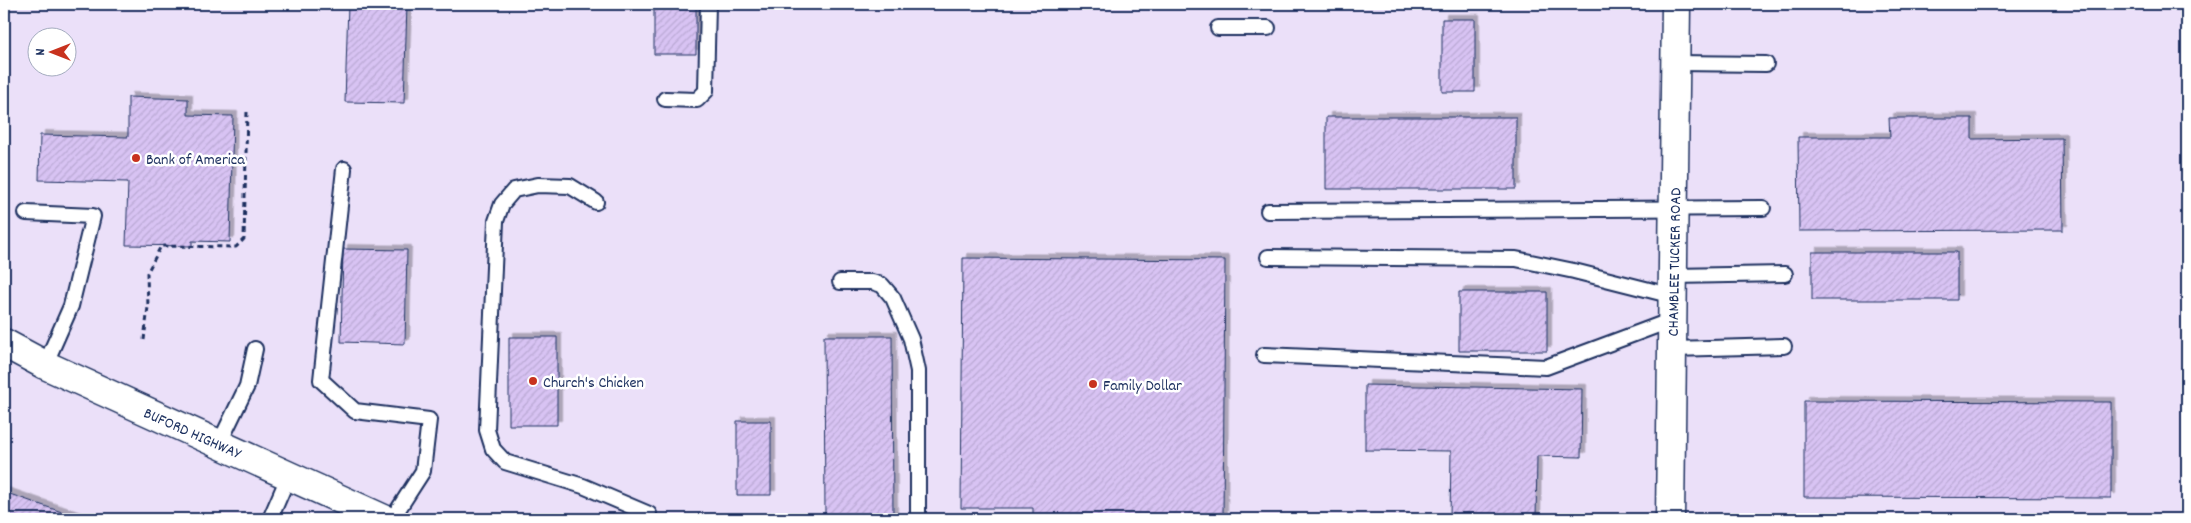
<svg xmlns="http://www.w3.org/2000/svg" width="2191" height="523" font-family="Dekko,sans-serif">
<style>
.built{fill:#ebe0f9;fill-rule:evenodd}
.building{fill:url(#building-hatch);stroke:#1b2f5e;filter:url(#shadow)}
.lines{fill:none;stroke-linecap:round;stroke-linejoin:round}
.lane-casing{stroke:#1b2f5e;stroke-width:18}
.secondary-casing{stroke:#1b2f5e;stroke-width:31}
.primary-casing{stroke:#1b2f5e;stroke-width:31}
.path{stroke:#1b2f5e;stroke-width:3;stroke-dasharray:5 4;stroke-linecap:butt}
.lane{stroke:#fff;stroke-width:14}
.secondary{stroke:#fff;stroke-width:28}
.primary{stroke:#fff;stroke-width:28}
.poi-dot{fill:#c8321e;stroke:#fff;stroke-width:2}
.labels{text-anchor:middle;stroke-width:5;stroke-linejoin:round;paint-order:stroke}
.poi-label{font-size:16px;fill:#1b2f5e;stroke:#fff;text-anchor:start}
.street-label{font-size:16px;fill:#1b2f5e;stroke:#fff}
</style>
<defs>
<pattern id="building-hatch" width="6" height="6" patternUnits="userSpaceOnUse" patternTransform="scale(1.25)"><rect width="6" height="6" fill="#d8c3f3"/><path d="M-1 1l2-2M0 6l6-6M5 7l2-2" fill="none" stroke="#b9a8d3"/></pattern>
<filter id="shadow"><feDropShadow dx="4.5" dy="-4.5" stdDeviation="0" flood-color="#0004"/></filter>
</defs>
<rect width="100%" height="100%" fill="#f3edfb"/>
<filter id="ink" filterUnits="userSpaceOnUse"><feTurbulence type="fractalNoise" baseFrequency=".02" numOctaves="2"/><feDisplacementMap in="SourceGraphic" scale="10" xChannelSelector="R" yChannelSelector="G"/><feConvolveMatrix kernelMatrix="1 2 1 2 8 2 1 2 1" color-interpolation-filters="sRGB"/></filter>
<g filter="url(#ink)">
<path class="built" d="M4 4H2187V519H4ZM38 38H68V68H38Z"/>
<path class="building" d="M348 4H407L404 103 345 102Z
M654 4H696V54H654Z
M1442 19H1475V92H1442Z
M128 97 188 99V115L233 116 230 242 192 241V246L126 245 128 182 39 180 40 135 128 137Z
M1326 117H1516V189H1326Z
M1889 118H1972V139L2062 138 2063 230 1799 231 1798 137H1890Z
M343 249 407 250 405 344 341 342Z
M1812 252H1957V300H1812Z
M963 258 1225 260 1223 519H1033V508H961Z
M1459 292H1547V351H1459Z
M824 336H892L893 519H825Z
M509 337H557V425H509Z
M1365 385 1582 389 1581 457 1537 456 1536 519H1450L1451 451 1365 450Z
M1804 401 2111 402V498L1804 497Z
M737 421H771V495H737Z
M4 492 82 519H4Z"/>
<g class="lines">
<defs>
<path id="lane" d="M1218 28H1268
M1676 63 1766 64
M665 99 697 100 706 91 708 4
M344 169 321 380 355 411 429 420 423 471 392 519
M596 202 570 186 538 185 514 190 502 204 496 221 487 430 493 449 505 462 583 486 649 514 647 519
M1268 211 1763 208
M26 213 93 216 71 306 45 365
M1268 257 1516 259 1574 271 1673 296
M1673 276 1785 274
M840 282H872L882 285 893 298 911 339 918 371V519
M1672 349 1784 346
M1264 355 1546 367 1672 320
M219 444 247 386 255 349
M270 519 289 475"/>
<path id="secondary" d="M1670 519 1676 4"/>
<path id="primary" d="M4 343 45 365 384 519"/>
</defs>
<use href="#lane" class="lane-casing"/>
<use href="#secondary" class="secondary-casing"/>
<use href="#primary" class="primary-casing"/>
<path class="path" d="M144 340 148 307 147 273 161 246 236 247 244 239 247 111"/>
<use href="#lane" class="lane"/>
<use href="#secondary" class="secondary"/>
<use href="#primary" class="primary"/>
</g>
</g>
<g class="poi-dot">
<circle cx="136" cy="158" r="5"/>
<circle cx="533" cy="381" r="5"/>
<circle cx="1093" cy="384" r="5"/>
</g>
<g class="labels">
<g class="poi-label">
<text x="146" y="164">Bank of America</text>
<text x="543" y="387">Church's Chicken</text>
<text x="1103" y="390">Family Dollar</text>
</g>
<g class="street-label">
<text transform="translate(1673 262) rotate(-89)" y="6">CHAMBLEE TUCKER ROAD</text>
<text transform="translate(193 432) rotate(24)" y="6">BUFORD HIGHWAY</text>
</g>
</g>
<rect width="2191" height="523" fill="none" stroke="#fff" stroke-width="20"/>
<rect x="10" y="10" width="2171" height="503" fill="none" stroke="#1b2f5e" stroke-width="2" filter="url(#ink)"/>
<g transform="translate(52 52) rotate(270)"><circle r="24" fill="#ffffff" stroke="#a4acbf"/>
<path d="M0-4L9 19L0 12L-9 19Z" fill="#c8321e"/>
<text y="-8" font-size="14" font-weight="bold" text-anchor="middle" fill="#1b2f5e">N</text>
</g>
</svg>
